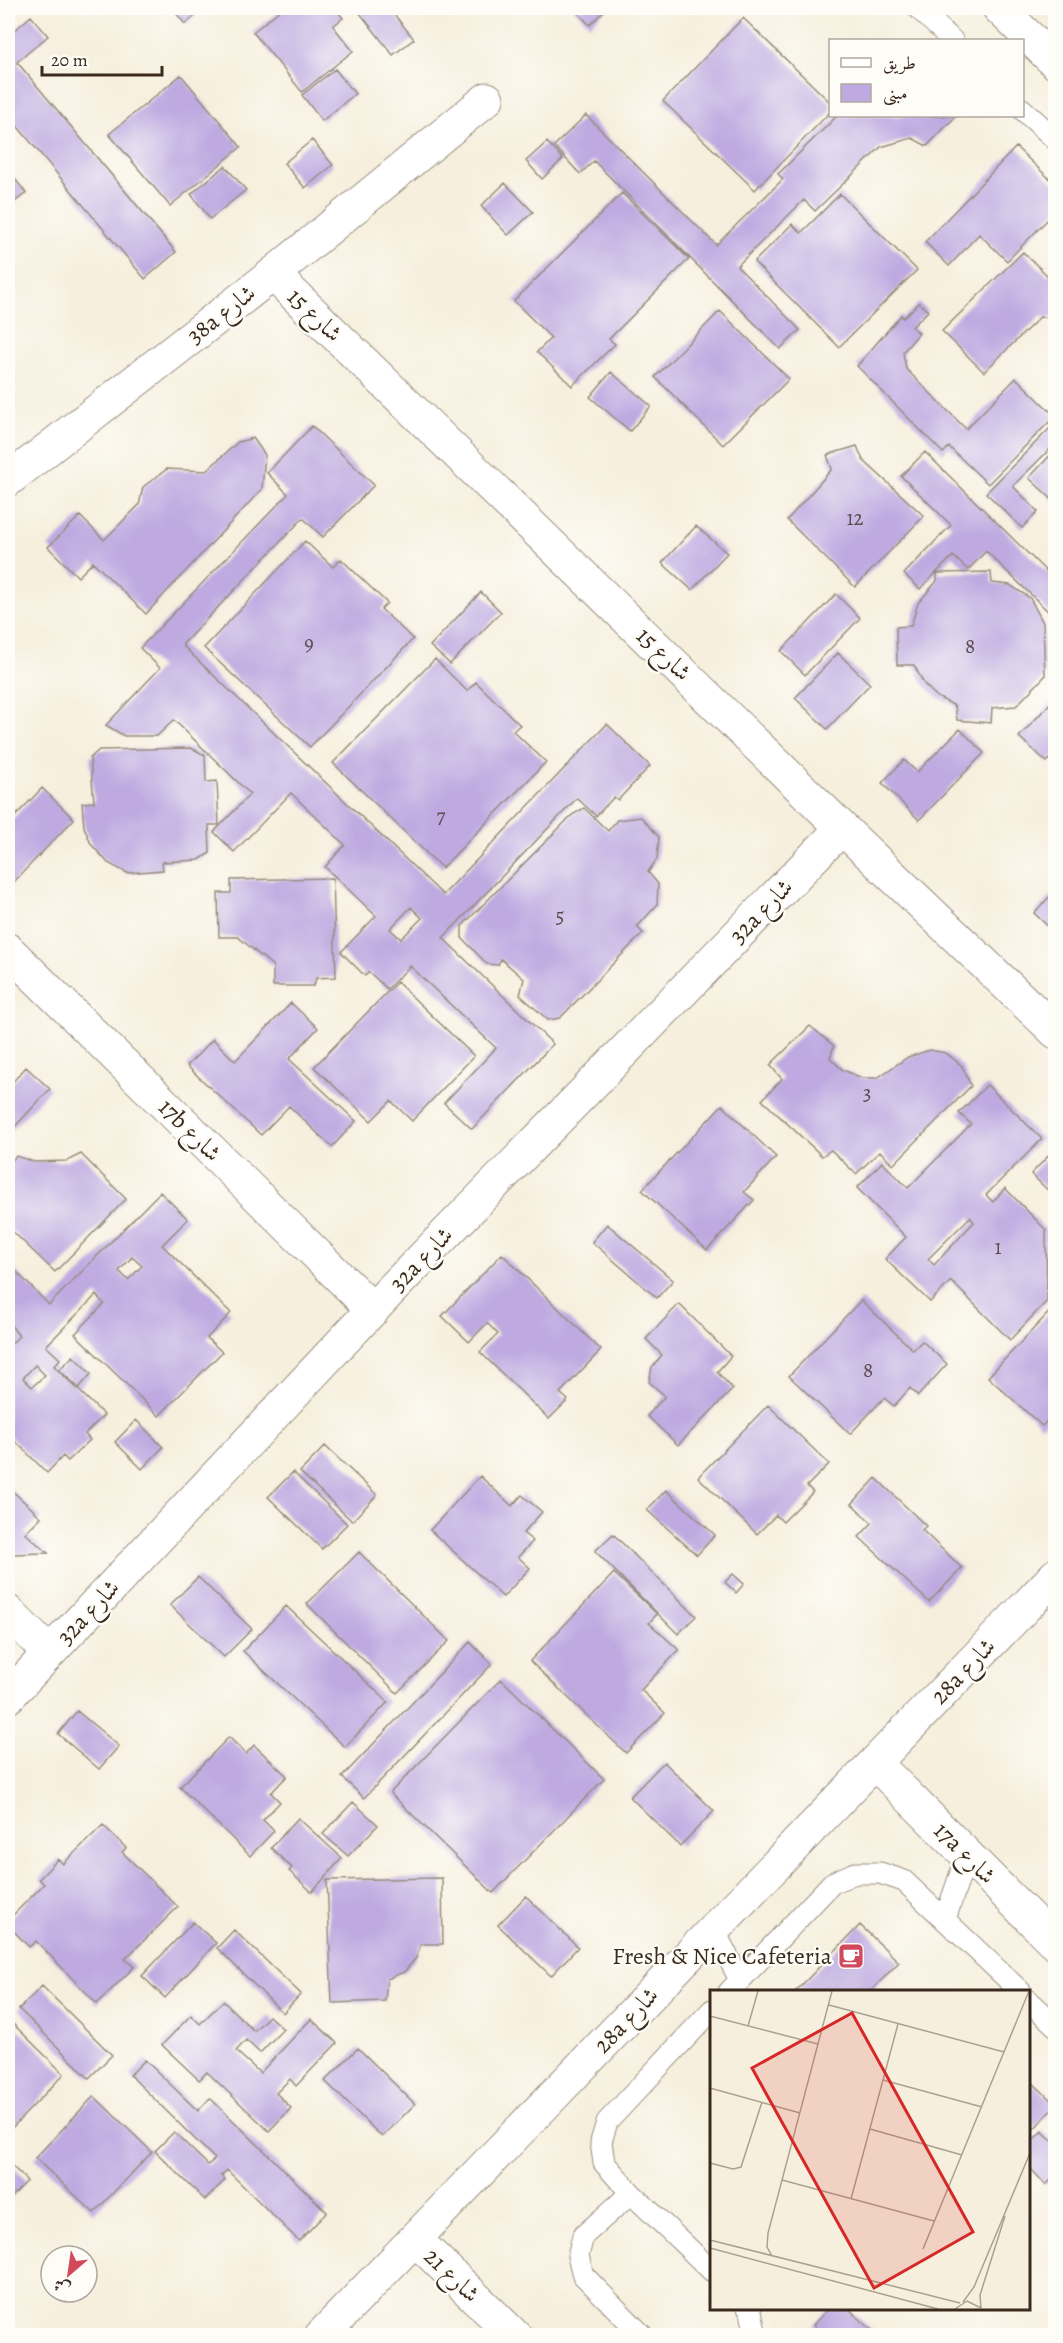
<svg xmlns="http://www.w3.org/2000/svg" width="1063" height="2343" font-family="Alegreya,Amiri,serif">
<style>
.building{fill:#beaae1;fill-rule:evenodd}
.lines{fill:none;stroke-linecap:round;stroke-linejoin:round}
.service-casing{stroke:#988c7e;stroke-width:23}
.minor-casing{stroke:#988c7e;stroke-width:35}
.tertiary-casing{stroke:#988c7e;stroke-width:35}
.service{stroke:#fff;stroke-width:21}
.minor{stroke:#fff;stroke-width:33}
.tertiary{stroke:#fff;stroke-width:33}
.labels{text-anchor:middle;stroke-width:4.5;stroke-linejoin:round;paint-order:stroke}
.number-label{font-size:21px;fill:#5c4a4f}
.street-label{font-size:24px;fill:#3b2a1e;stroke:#fdfcf7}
.poi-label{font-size:24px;fill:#3b2a1e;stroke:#fdfcf7;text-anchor:end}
.inset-road{fill:none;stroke:#aba091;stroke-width:1.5}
.view{fill:#d62828;fill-opacity:0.15;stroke:#d62828;stroke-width:3}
.inset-edge{fill:none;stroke:#3b2a1e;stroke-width:3}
</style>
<rect width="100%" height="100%" fill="#fdfcf7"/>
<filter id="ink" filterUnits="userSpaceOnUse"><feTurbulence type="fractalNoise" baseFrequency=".0167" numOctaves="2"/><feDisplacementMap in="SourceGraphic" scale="12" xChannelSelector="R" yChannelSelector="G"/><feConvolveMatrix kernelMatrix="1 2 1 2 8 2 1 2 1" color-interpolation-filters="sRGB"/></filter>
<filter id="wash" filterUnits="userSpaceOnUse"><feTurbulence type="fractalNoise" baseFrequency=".008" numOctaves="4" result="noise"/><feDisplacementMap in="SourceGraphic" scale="24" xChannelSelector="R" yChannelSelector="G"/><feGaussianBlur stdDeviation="1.35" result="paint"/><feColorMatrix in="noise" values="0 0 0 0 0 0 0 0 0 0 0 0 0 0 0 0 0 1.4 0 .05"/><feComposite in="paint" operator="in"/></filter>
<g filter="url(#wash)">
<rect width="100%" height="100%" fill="#f6efdd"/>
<g id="blocks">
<path class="building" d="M172 8H205L185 24Z
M278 8H335L343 18 333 26 353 51 302 92 253 32 280 10Z
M356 8H389L414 39 393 55Z
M573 8H607L590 25Z
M31 16 48 36 17 62 176 252 145 279 8 115V36Z
M743 18 830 102V112L755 190 663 101Z
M335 69 355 94 322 121 302 95Z
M181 75 241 147 170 206 109 134Z
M586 115 716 245 783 179 778 174 837 116H956L927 146 912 138 881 147 815 211 804 200 737 266 800 330 780 349 594 161 580 174 554 146Z
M312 140 333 165 305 188 284 163Z
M547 142 563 159 542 179 526 161Z
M1016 147 1056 185V211L1007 261 979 234 949 266 925 242Z
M225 166 246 190 210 219 191 194Z
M8 170 26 193 8 207Z
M505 183 533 212 508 235 481 206Z
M622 193 689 259 609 339 615 344 572 386 537 352 551 338 514 301Z
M840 194 917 270 839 347 754 262 792 224 801 233Z
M1023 252 1048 276 1056 268V318L1040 317 984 372 942 331Z
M919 303 928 311 912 327 919 333 903 352 906 369 966 429 1016 378 1055 416 988 484 949 447 943 453 857 366 901 315 903 318Z
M720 311 789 379 723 445 655 377Z
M611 372 651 406 630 431 590 397Z
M312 426 374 485 323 537 303 518 182 645 443 895 607 724 650 766 618 800 614 797 596 816 577 798 443 938 553 1044 472 1129 444 1103 496 1048 410 966 387 989 369 972 365 976 341 952 376 916 325 867 345 845 291 793 234 852 214 832 250 794 174 720 157 736H124L106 725 160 668 140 648 288 494 267 473ZM411 907 422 918 401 939 390 929Z
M1050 428 1056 434V443L1013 486 1038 512 1022 528 986 493Z
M253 438 265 455 262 489 146 614 93 562 78 577 48 547 80 516 104 540 139 505 143 487 167 469 206 471 238 442Z
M857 446 863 460 924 516 855 587 787 520 832 469 827 455Z
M1056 449V503L1029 478Z
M925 452 1056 581V619L986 551 968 570 953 556 920 589 904 574 951 525 901 476Z
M696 526 727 553 692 590 662 563Z
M305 541 333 567 341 559 387 603 381 609 413 639 310 747 204 648Z
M991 572 992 583 1010 585 1030 598 1043 623 1045 676 1016 706 992 708 991 723 957 720 955 706 937 697 924 684 914 665H897L896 627 911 626 918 603 937 581V573Z
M481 592 501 612 450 664 430 646Z
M836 594 860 618 805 675 781 651Z
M838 653 870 684 827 729 795 698Z
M435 659 467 691 476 682 520 725 513 731 546 762 442 868 333 763Z
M1056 697V758L1053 756 1047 762 1019 737Z
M960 729 984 753 919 820 882 783 904 760 917 772Z
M191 748 205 755 206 782 217 781 219 825H209L210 853 199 860 162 862 163 870 127 873 108 863 91 844 84 827 82 803 94 802 90 758 99 750Z
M42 788 74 819 8 888V824Z
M584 808 608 831 617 820 641 817 659 837 657 859 648 872 658 884 657 905 637 927 643 933 560 1018 548 1020 520 995 524 979 501 959 498 965 487 964 462 938V926L572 815Z
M333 878 336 977 316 978 314 986H273V966L238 937H219L218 893H231V880Z
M1056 890V934L1034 913Z
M397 982 474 1056 412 1121 391 1101 371 1121 314 1067Z
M291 1003 318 1028 289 1059 356 1121 332 1147 289 1106 261 1135 187 1066 213 1039 235 1061Z
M810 1026 834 1046 830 1058 843 1070 862 1078H877L908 1057 930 1050 946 1053 962 1066 971 1086 893 1165 880 1151 856 1174 831 1150 822 1156 762 1100 782 1079 770 1065Z
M26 1067 50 1089 8 1134V1087Z
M987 1085 1042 1139 986 1195 993 1202 1005 1188 1046 1230 1047 1301 1010 1340 951 1281 930 1302 885 1259 906 1237 857 1188 882 1162 908 1188 971 1124 959 1113ZM970 1217 974 1222 934 1265 928 1259Z
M722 1105 776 1157 744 1192 754 1200 707 1250 642 1190Z
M1054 1150 1056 1152V1198L1031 1174Z
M81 1154 126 1199 55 1272 8 1227V1165L16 1156 34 1162 67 1161Z
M160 1192 188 1219 162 1245 231 1313 207 1338 222 1352 159 1416 75 1334 104 1304 96 1295 46 1346 60 1359 54 1366 104 1415 85 1434 90 1440 68 1461 63 1456 47 1473 8 1434V1347L19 1336 10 1324 8 1326V1263L49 1305ZM132 1257 142 1266 128 1280 119 1271ZM35 1365 45 1375 32 1387 23 1378Z
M607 1224 673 1280 657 1298 592 1242Z
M502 1254 601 1350 560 1393 568 1400 549 1419 480 1352 498 1334 487 1323 469 1342 442 1316Z
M861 1300 913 1350 922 1341 947 1364 918 1396 910 1388 894 1406 884 1398 850 1434 789 1376Z
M679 1304 731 1356 717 1372 733 1389 678 1445 647 1416 665 1396 649 1382 652 1367 662 1355 646 1339Z
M1056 1305V1412L1042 1426 988 1377Z
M73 1356 91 1374 79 1388 59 1370Z
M768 1405 829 1464 807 1486 813 1492 783 1522 776 1515 757 1534 698 1477Z
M136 1420 163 1447 142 1469 115 1442Z
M325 1446 377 1495 352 1521 300 1472Z
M293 1472 347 1524 322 1549 268 1497Z
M480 1476 512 1506 522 1495 542 1512 523 1533 533 1541 518 1557 530 1568 503 1597 430 1530Z
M876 1478 926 1526 922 1530 962 1568 929 1602 859 1537 872 1523 852 1504Z
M8 1487 41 1517 25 1533 48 1553 11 1554 8 1551Z
M666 1490 715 1535 697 1555 647 1510Z
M613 1534 696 1616 678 1634 595 1551Z
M359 1552 449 1641 397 1693 307 1604Z
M614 1573 657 1614 649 1623 679 1650 641 1690 665 1713 626 1753 530 1661Z
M733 1574 744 1584 736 1593 725 1582Z
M198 1577 252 1629 224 1657 170 1605Z
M286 1606 388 1702 345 1747 243 1651Z
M470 1642 492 1664 364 1798 342 1777Z
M501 1679 604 1779 493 1893 390 1793Z
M77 1711 119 1746 99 1769 58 1734Z
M229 1737 246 1754 254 1745 287 1776 271 1793 280 1802 263 1820 274 1831 250 1856 180 1787Z
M664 1762 714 1811 680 1846 630 1797Z
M353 1802 378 1825 348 1856 323 1834Z
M298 1818 342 1858 312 1892 289 1871 292 1868 271 1848Z
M103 1825 126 1848 122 1852 178 1907 125 1959 134 1967 97 2004 36 1941 29 1947 8 1925V1920L44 1884 39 1879 58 1859 63 1864Z
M442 1878 443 1944H421L416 1958 404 1972 387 1979 385 2001 332 2003 327 1880Z
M526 1896 578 1947 551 1976 498 1925Z
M193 1922 216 1943 165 1998 142 1976Z
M860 1925 899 1962 870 1992H795Z
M234 1930 301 1994 283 2013 217 1948Z
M42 1986 112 2055 89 2078 19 2009Z
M223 2001 254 2031 269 2016 283 2029 260 2053 246 2040 236 2051 260 2073 311 2019 337 2043 296 2086 290 2079 276 2093 291 2108 269 2131 207 2072 199 2080 162 2045 191 2015 200 2024Z
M8 2019 64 2074 8 2132Z
M358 2048 415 2104 382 2137 325 2081Z
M145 2060 198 2111 210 2098 327 2212 299 2241 227 2170 221 2176 225 2180 205 2200 155 2151 174 2132 208 2165 215 2159 130 2075Z
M1029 2079 1056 2105 1029 2134Z
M94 2096 152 2152 94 2213 35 2158Z
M1042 2131 1056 2144V2175L1046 2185 1029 2167V2144Z
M8 2162 27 2181 8 2201Z
M829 2308H848L878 2336H824L813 2325Z"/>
</g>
</g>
<g filter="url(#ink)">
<use href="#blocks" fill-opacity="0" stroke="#988c7e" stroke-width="1.5"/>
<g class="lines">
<defs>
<path id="service" d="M918 8 952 40
M1022 109 1056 140
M945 1919 967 1855
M714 1930 740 1980
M729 1992 832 1883 855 1873H880L904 1881 1021 1992
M1028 2000 1056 2026
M712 2010 607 2122 601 2142 604 2163 631 2193 712 2271
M631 2193 583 2236 578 2256 583 2275 643 2336
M748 2308 751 2312 756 2336"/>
<path id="minor" d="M273 274 842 828 1056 1032
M8 480 273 274 487 99
M8 950 373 1310
M8 1612 49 1653
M8 1697 392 1289 842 828
M875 1763 1056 1944
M415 2239 515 2336
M321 2336 1056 1575"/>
<path id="tertiary" d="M999 8 1056 63"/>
</defs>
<use href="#service" class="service-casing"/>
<use href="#minor" class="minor-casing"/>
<use href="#tertiary" class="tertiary-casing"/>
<use href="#service" class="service"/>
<use href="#minor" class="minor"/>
<use href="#tertiary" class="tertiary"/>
</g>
</g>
<defs>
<symbol id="cafe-square" viewBox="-11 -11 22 22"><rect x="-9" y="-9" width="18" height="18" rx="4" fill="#d1495b" stroke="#fdfcf7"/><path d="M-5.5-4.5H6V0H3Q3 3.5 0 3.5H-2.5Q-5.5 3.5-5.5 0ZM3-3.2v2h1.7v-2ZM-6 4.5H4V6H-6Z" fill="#fff"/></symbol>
</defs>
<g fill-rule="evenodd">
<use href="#cafe-square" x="836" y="1941" width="30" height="30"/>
</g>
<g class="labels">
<g class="number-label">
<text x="855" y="525">12</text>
<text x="309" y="650">9</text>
<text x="970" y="653">8</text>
<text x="441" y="823">7</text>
<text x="560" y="923">5</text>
<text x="867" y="1100">3</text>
<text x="998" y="1254">1</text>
<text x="868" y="1377">8</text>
</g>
<g class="street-label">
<text transform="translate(221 314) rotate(-38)" y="8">38a شارع</text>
<text transform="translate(315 315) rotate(44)" y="8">شارع 15</text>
<text transform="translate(664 654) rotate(44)" y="8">شارع 15</text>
<text transform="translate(761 911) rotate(-46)" y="8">32a شارع</text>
<text transform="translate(190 1130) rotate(45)" y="8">17b شارع</text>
<text transform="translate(421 1259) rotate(-46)" y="8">32a شارع</text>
<text transform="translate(88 1612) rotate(-47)" y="8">32a شارع</text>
<text transform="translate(963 1671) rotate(-46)" y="8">28a شارع</text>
<text transform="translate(965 1853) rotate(45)" y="8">17a شارع</text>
<text transform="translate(626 2020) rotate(-46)" y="8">28a شارع</text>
<text transform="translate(452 2275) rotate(44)" y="8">شارع 21</text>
</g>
<g class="poi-label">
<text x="832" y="1964">Fresh &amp; Nice Cafeteria</text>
</g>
</g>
<g transform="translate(710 1990)">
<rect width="320" height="320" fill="#f6efdd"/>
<path class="inset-road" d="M119 15 294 62M0 26 108 54M38 36 48 1M173 90 272 117M0 98 90 123M160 139 252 165M0 173 23 179 31 177 52 112M72 190 224 231M141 209 188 34M0 250 250 313M0 258 228 319M213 259 319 1M62 266 57 257 58 243 122 1M253 312 264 297 320 163M271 318 270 305 295 226M245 319 257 311 271 318"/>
<path class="view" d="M142 23 263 242 164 298 42 78Z"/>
<rect width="320" height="320" class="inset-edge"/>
</g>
<rect width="1063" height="2343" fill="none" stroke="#fdfcf7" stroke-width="30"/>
<rect x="829" y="39" width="195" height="78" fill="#fdfcf7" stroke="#afa8a0" stroke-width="1.5"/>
<rect x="841" y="58" width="30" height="9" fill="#ffffff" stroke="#afa8a0" stroke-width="1.5"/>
<text x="883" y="69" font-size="18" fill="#3b2a1e">طريق</text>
<rect x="841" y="84" width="30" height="18" fill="#beaae1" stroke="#afa8a0" stroke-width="1.5"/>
<text x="883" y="99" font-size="18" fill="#3b2a1e">مبنى</text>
<g transform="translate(69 2274) rotate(209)"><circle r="28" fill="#fdfcf7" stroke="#afa8a0" stroke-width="1.5"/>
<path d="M0-4.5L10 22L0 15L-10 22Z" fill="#d1495b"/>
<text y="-9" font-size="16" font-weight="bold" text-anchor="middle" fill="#3b2a1e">ش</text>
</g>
<path d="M42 66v9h120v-9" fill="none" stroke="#3b2a1e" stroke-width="3"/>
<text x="51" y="66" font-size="18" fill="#3b2a1e" stroke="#fdfcf7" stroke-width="4.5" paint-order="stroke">20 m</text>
</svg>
